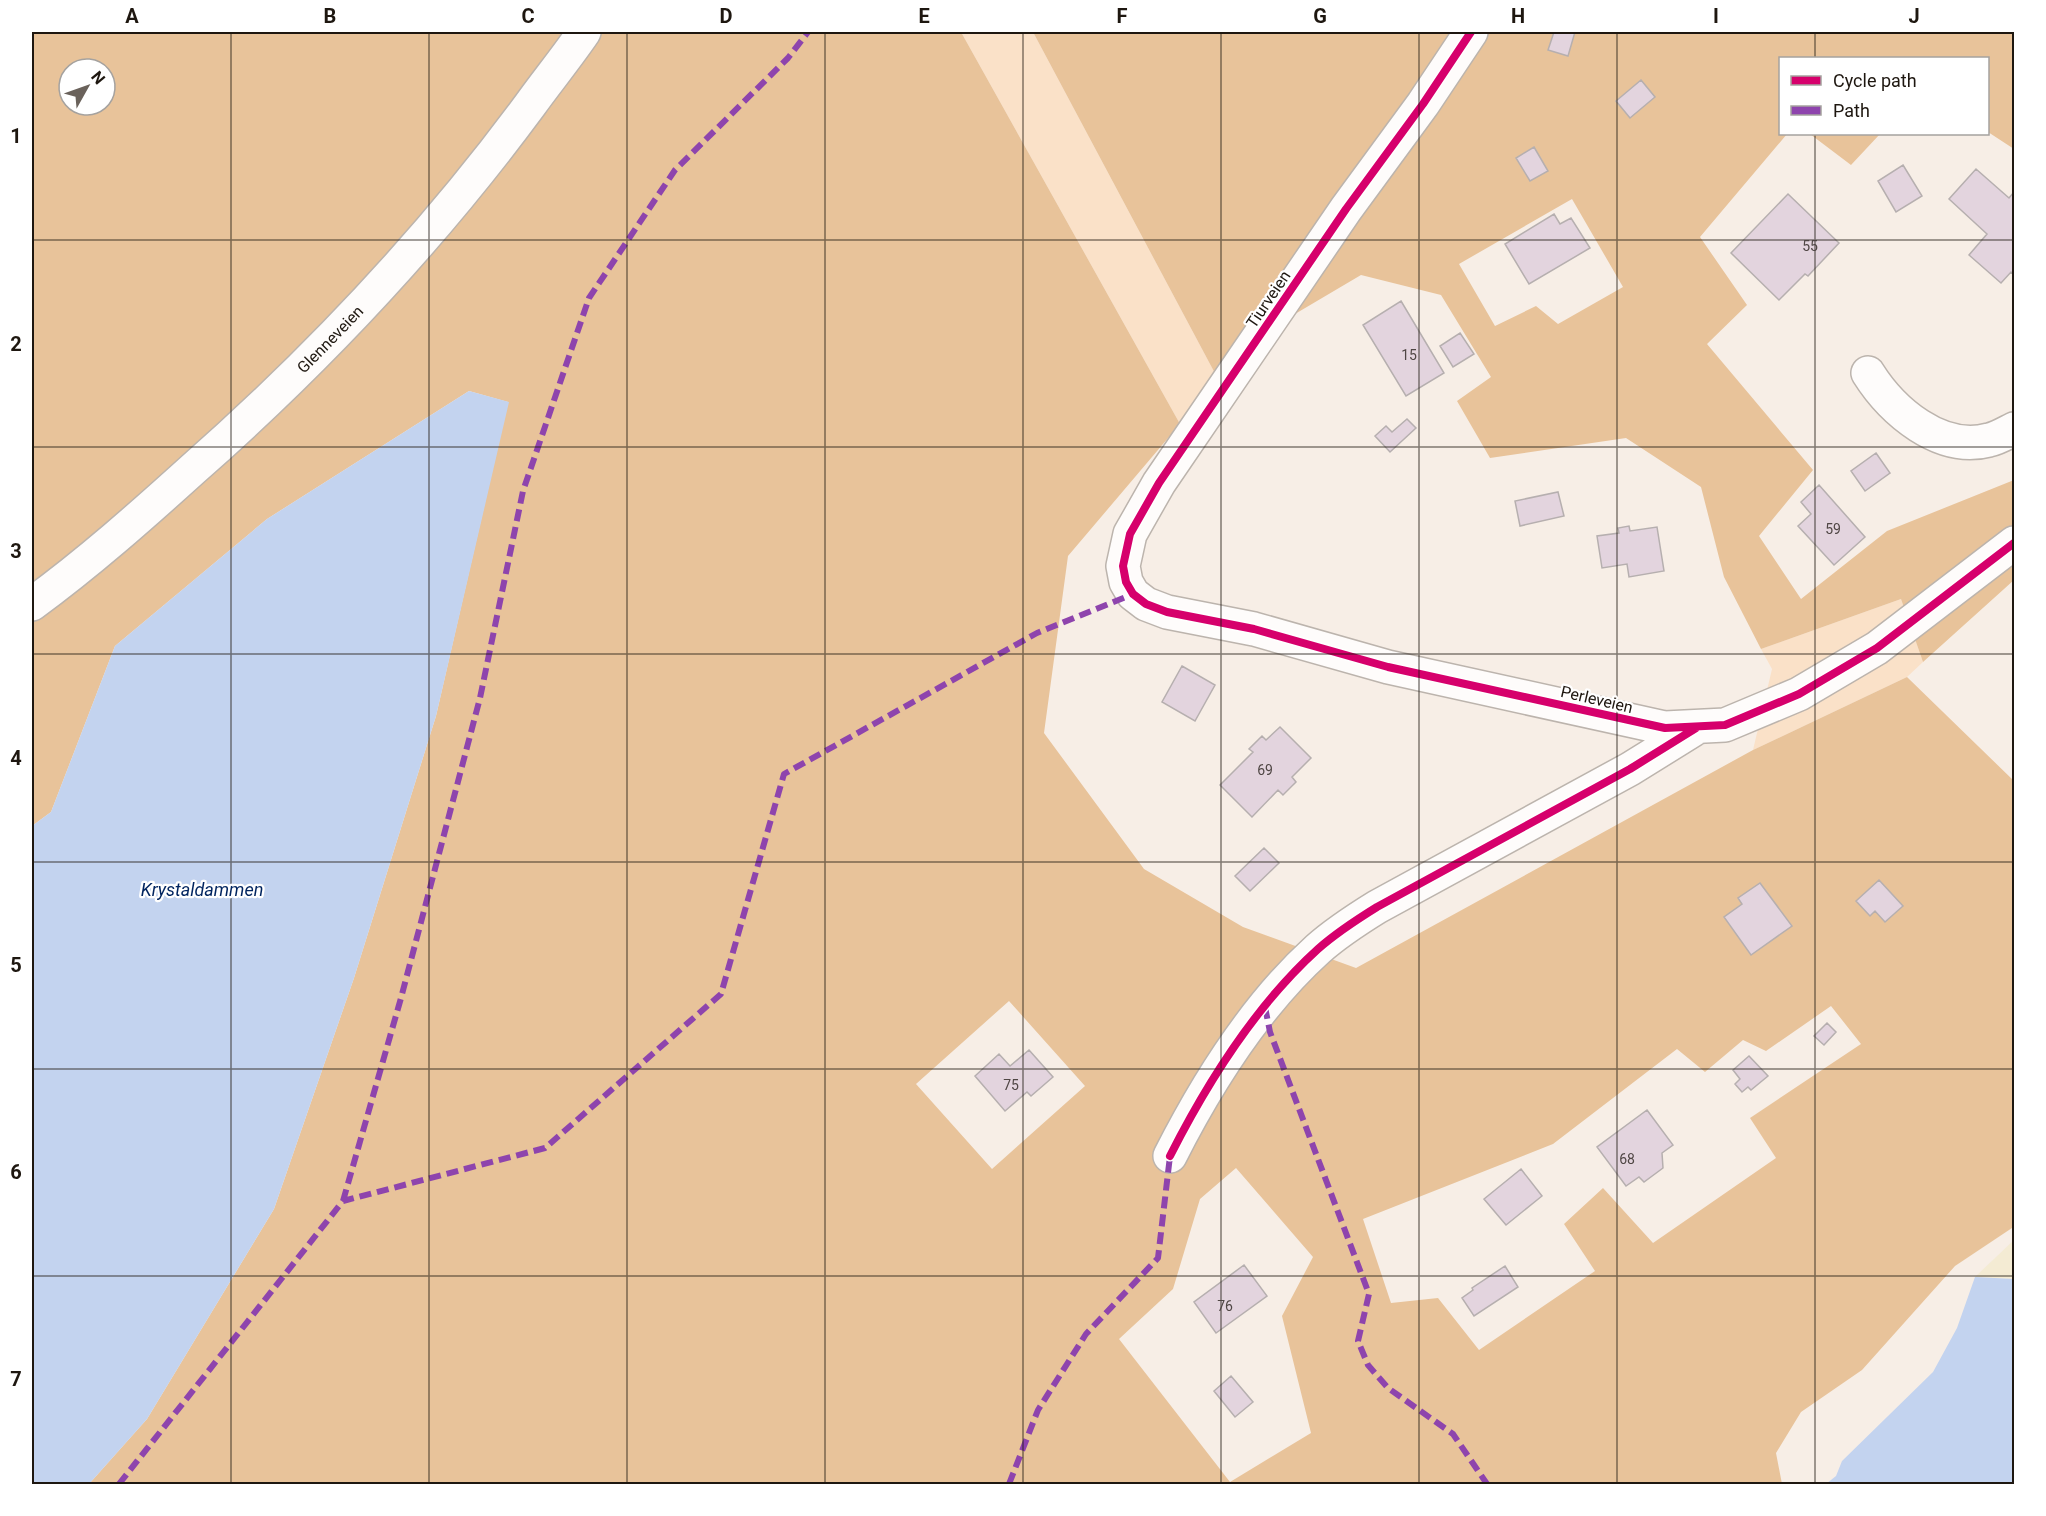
<svg xmlns="http://www.w3.org/2000/svg" width="2046" height="1516" font-family="Roboto,sans-serif">
<style>
.green{fill:#fae1c8}
.forest{fill:#e8c39a;fill-rule:evenodd}
.sand{fill:#f4ebd3}
.water{fill:#c3d3ef}
.building{fill:#e3d4de;stroke:#b6afaf;stroke-width:1.5}
.lines{fill:none;stroke-linecap:round;stroke-linejoin:round}
.minor-casing{stroke:#bcb4ad;stroke-width:36}
.major-casing{stroke:#bcb4ad;stroke-width:36}
.minor{stroke:#fefcfb;stroke-width:33}
.major{stroke:#fefcfb;stroke-width:33}
.quiet{stroke:#8e44ad;stroke-width:6;stroke-dasharray:12 6;stroke-linecap:butt}
.cycleway-casing{stroke:#fff;stroke-width:11}
.cycleway{stroke:#d6006c;stroke-width:8}
.grid{fill:none;stroke:#1e1710;stroke-width:1.5;stroke-opacity:0.55}
.labels{text-anchor:middle;stroke-width:4.5;stroke-linejoin:round;paint-order:stroke}
.number-label{font-size:14px;fill:#4f4644}
.street-label{font-size:16px;fill:#1e1710;stroke:#fff}
.water-label{font-size:18px;font-style:italic;fill:#00245f;stroke:#fff}
.neatline{fill:none;stroke:#1e1710;stroke-width:2}
.grid-label{font-size:20px;text-anchor:middle;font-weight:bold;fill:#1e1710}
</style>
<rect width="100%" height="100%" fill="#f7eee6"/>
<path class="green" d="M961 32H1033L1218 379 1180 424Z
M1901 599 1923 662 1907 677 1753 750 1772 669 1761 649Z"/>
<path class="forest" d="M32 32H961L1180 424 1068 556 1044 733 1144 869 1243 927 1356 968 1753 750 1907 677 2014 781V1229L2012 1228 1955 1266 1862 1370 1801 1412 1776 1453 1782 1484H89L147 1419 274 1209 354 978 436 716 508 402 469 391 267 519 115 646 51 812 32 826ZM69 69H105V105H69ZM1009 1001 1085 1086 992 1169 916 1084ZM1831 1006 1861 1044 1750 1118 1776 1158 1653 1243 1603 1188 1564 1224 1595 1271 1479 1350 1438 1298 1391 1303 1363 1219 1553 1144 1677 1049 1705 1072 1743 1040 1766 1051ZM1236 1168 1313 1257 1282 1316 1311 1433 1230 1482 1119 1339 1173 1289 1200 1199Z
M1033 32H2014V149L1988 132V58H1780V134H1787L1700 237 1747 305 1707 344 1813 470 1759 536 1801 599 1887 531 2014 480V580L1923 662 1901 599 1761 649 1724 577 1701 487 1626 438 1490 458 1457 401 1491 377 1441 295 1361 275 1251 340 1218 379ZM1572 199 1623 287 1558 324 1536 306 1495 326 1459 264Z
M1810 134H1880L1851 165Z"/>
<path class="sand" d="M2014 1240V1279L1975 1277Z"/>
<path class="water" d="M469 391 509 402 436 716 354 978 274 1209 147 1419 89 1484H32V826L51 812 115 646 267 519Z
M1975 1277 2014 1279V1484H1826L1836 1476 1842 1461 1933 1372 1957 1328Z"/>
<path class="building" d="M1554 32H1575L1568 56 1548 50Z
M1641 80 1655 97 1630 118 1616 101Z
M1534 147 1548 171 1530 181 1516 158Z
M1903 165 1922 196 1896 212 1878 181Z
M1976 169 2009 198 2014 192V275L2011 272 2001 283 1969 255 1987 234 1949 199Z
M1788 194 1839 243 1808 276 1805 274 1779 300 1731 253Z
M1554 214 1560 224 1571 218 1590 248 1529 284 1505 244Z
M1401 301 1444 373 1406 396 1363 325Z
M1460 333 1474 354 1453 367 1440 346Z
M1407 419 1416 428 1390 452 1375 436 1386 426 1392 432Z
M1876 453 1890 473 1865 491 1851 471Z
M1819 485 1865 537 1834 565 1798 526 1811 514 1801 502Z
M1558 492 1564 516 1520 526 1515 501Z
M1629 526 1630 531 1657 527 1664 571 1629 577 1627 564 1602 568 1597 536 1619 533 1618 528Z
M1182 666 1215 685 1195 721 1162 702Z
M1280 727 1311 758 1292 777 1296 782 1283 795 1278 790 1252 817 1220 785 1253 752 1249 749 1262 736 1266 740Z
M1264 848 1279 863 1250 891 1235 876Z
M1879 880 1903 906 1885 922 1875 911 1870 916 1856 901Z
M1760 883 1792 926 1751 955 1724 917 1742 904 1738 898Z
M1827 1023 1836 1032 1824 1045 1814 1036Z
M1029 1050 1053 1077 1031 1096 1027 1092 1005 1111 975 1076 999 1054 1010 1066Z
M1749 1056 1768 1076 1751 1090 1748 1087 1742 1092 1735 1084 1740 1079 1733 1070Z
M1647 1110 1673 1145 1662 1153 1663 1168 1644 1182 1639 1177 1626 1186 1597 1147Z
M1521 1169 1542 1196 1506 1225 1484 1199Z
M1244 1265 1267 1296 1216 1333 1194 1302Z
M1505 1266 1518 1287 1474 1316 1462 1298 1473 1290 1472 1288Z
M1231 1376 1253 1402 1235 1417 1214 1391Z"/>
<g class="lines">
<defs>
<path id="minor" d="M1471 32 1423 104 1346 209 1159 483 1130 534 1123 566 1126 582 1133 594 1146 604 1167 612 1254 629 1388 667 1665 728 1725 725 1799 694 1877 648 2014 543
M1868 373C1892 411 1940 453 1989 440 1998 438 2006 433 2014 429
M1170 1156C1207 1083 1256 1005 1318 949 1336 933 1356 920 1377 907L1630 769 1696 728"/>
<g id="major">
<path id="s1" d="M32 604C88 563 140 517 192 470 317 360 431 239 530 105 548 80 567 57 584 32"/>
</g>
</defs>
<use href="#minor" class="minor-casing"/>
<use href="#major" class="major-casing"/>
<use href="#minor" class="minor"/>
<use href="#major" class="major"/>
<path class="quiet" d="M1265 1007 1270 1032 1369 1294 1358 1341 1368 1365 1388 1388 1453 1434 1487 1484
M343 1201 401 998 480 698 523 491 589 298 675 170 788 58 808 32
M119 1484 343 1201 545 1148 721 994 784 774 1037 633 1133 594
M1009 1484 1038 1410 1086 1334 1158 1258 1170 1156"/>
<defs>
<path id="cycleway" d="M1471 32 1423 104 1346 209 1159 483 1130 534 1123 566 1126 582 1133 594 1146 604 1167 612 1254 629 1388 667 1665 728 1725 725 1799 694 1877 648 2014 543
M1170 1156C1207 1083 1256 1005 1318 949 1336 933 1356 920 1377 907L1630 769 1696 728"/>
</defs>
<use href="#cycleway" class="cycleway-casing"/>
<use href="#cycleway" class="cycleway"/>
</g>
<path class="grid" d="M231 32V1484M429 32V1484M627 32V1484M825 32V1484M1023 32V1484M1221 32V1484M1419 32V1484M1617 32V1484M1815 32V58M1815 134V1484M32 240H2014M32 447H2014M32 654H2014M32 862H2014M32 1069H2014M32 1276H2014"/>
<g class="labels">
<g class="number-label">
<text x="1810" y="251">55</text>
<text x="1409" y="360">15</text>
<text x="1833" y="534">59</text>
<text x="1265" y="775">69</text>
<text x="1011" y="1090">75</text>
<text x="1627" y="1164">68</text>
<text x="1225" y="1311">76</text>
</g>
<g class="street-label">
<text transform="translate(1268 299) rotate(-56)" y="6">Tiurveien</text>
<text dy="6" stroke="none"><textPath href="#s1" startOffset="399">Glenneveien</textPath></text>
<text transform="translate(1597 699) rotate(13)" y="6">Perleveien</text>
</g>
<g class="water-label">
<text x="202" y="896">Krystaldammen</text>
</g>
</g>
<rect width="2046" height="1516" fill="none" stroke="#ffffff" stroke-width="66"/>
<rect x="1779" y="57" width="210" height="78" fill="#ffffff" stroke="#a5a29f" stroke-width="1.5"/>
<rect x="1791" y="76" width="30" height="9" fill="#d6006c" stroke="#a5a29f" stroke-width="1.5"/>
<text x="1833" y="87" font-size="18" fill="#1e1710">Cycle path</text>
<rect x="1791" y="106" width="30" height="9" fill="#8e44ad" stroke="#a5a29f" stroke-width="1.5"/>
<text x="1833" y="117" font-size="18" fill="#1e1710">Path</text>
<g transform="translate(87 87) rotate(50)"><circle r="28" fill="#ffffff" stroke="#a5a29f" stroke-width="1.5"/>
<path d="M0-4.5L10 22L0 15L-10 22Z" fill="#6a625b"/>
<text y="-9" font-size="16" font-weight="bold" text-anchor="middle" fill="#1e1710">N</text>
</g>
<rect x="33" y="33" width="1980" height="1450" class="neatline"/>
<g class="grid-label">
<text x="132" y="23">A</text>
<text x="330" y="23">B</text>
<text x="528" y="23">C</text>
<text x="726" y="23">D</text>
<text x="924" y="23">E</text>
<text x="1122" y="23">F</text>
<text x="1320" y="23">G</text>
<text x="1518" y="23">H</text>
<text x="1716" y="23">I</text>
<text x="1914" y="23">J</text>
<text x="16" y="143">1</text>
<text x="16" y="351">2</text>
<text x="16" y="558">3</text>
<text x="16" y="765">4</text>
<text x="16" y="972">5</text>
<text x="16" y="1179">6</text>
<text x="16" y="1386">7</text>
</g>
</svg>
